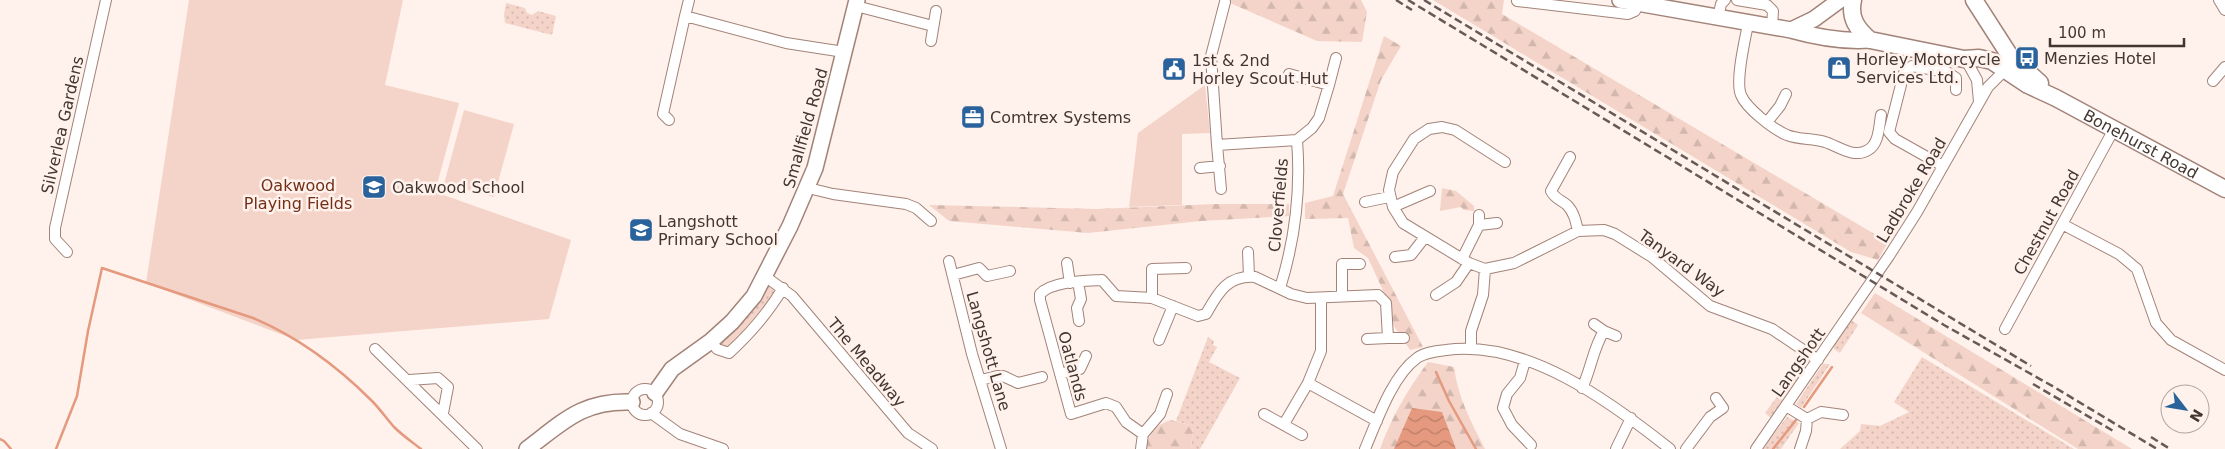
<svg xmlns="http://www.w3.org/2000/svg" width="2225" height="449" font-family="'DejaVu Sans',sans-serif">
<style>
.grass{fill:url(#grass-dots)}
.forest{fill:url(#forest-firs)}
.park{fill:#f4d4c9}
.water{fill:url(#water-waves)}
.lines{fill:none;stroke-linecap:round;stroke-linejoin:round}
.stream{stroke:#e5997e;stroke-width:2.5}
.street-casing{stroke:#a28378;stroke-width:12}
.secondary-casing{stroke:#a28378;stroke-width:18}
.primary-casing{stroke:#a28378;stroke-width:19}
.street{stroke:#fff;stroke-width:10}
.secondary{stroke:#fff;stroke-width:15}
.primary{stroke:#fff;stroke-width:16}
.rail{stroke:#675a55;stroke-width:2.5;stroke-dasharray:8 4;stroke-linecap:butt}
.labels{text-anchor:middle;stroke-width:5;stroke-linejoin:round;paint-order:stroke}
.poi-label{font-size:16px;fill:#433631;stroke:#fff1ec;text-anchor:start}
.street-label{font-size:16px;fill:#433631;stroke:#fff1ec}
.park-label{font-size:16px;fill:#732f15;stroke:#fff1ec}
</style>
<defs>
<pattern id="grass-dots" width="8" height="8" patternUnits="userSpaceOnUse" patternTransform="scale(1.25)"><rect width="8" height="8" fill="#f4d4c9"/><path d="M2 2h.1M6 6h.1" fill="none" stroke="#d2b7ad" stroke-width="1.8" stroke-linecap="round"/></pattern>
<pattern id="forest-firs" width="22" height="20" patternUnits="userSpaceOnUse" patternTransform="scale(1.25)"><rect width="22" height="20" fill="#f4d4c9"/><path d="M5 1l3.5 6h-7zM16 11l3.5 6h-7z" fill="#d2b7ad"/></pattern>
<pattern id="water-waves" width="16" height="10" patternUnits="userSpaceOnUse" patternTransform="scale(1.25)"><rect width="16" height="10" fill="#e5997e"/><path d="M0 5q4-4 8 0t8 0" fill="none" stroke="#bb7e68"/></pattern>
</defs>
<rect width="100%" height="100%" fill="#fff1ec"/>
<path class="grass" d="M506 3 525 8 527 13 532 15 538 11 556 16 552 35 505 23 504 15Z
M768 286 775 291 766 306 729 349 724 348 720 344 721 341 749 314Z
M1850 319 1858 325 1840 353 1834 349 1833 345Z
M1208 337 1214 341 1213 345 1217 347 1209 362 1240 378 1200 449H1191L1193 426 1176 421Z
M1922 357 2074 449H1840L1860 431 1861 424 1880 426 1909 412 1894 402Z
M1805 358 1806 369 1771 418 1765 413Z
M1823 364H1830L1801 408 1796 404Z
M1787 417 1799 423 1781 449H1759L1773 430 1776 431Z"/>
<path class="forest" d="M1223 0H1361L1367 12 1362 42 1317 41Z
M1433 0H1504L1502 14 1888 242 1878 260 1851 252Z
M1384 36 1401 46 1381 80 1343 194 1423 347 1410 350 1394 326 1387 299 1368 258 1354 248 1348 218 1305 219V203L1333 196Z
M1442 188 1456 191 1474 206V211L1464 210 1461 207 1440 211Z
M1215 204H1289V216L1201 221 1088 233 949 221 929 205 1097 209Z
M1875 293 2132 449H2078L1861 313Z
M1428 362 1454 367C1458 398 1471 422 1485 449H1380C1391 418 1408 389 1428 362Z
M1171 420 1193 426 1191 449H1146C1149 433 1155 425 1171 420Z"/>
<path class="park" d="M189 0H403L385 85 459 103 435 192 571 240 549 319 296 340 146 283Z
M1205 85 1210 133 1182 134V205L1129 207 1138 133Z
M464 110 514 124 494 197 444 184Z"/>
<path class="water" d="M1412 408 1442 412 1456 449H1394Z"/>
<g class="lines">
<path class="stream" d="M1436 372 1449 401 1476 449
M1804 407 1832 367
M0 439 4 441 11 449
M56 449 77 396 88 331 102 268 253 318C298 337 337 366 372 401 380 409 386 418 394 427 402 435 412 442 421 449
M1773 449 1796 420"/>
<defs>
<path id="street" d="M1737 0 1767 5 1773 11 1772 27
M2219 0 2225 10
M1517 1 1628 14 1635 11 1638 3
M1225 2 1211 56 1217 145 1297 140 1312 128 1319 118 1329 85 1289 74
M856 6 933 26
M685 16 689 0
M1718 18 1721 4 1725 0
M1748 24C1745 40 1735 81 1741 95 1746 108 1774 130 1787 135 1799 140 1813 138 1825 142 1838 146 1854 159 1868 150 1879 144 1879 127 1881 115
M931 41 936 11
M1966 60 1977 80 1979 102
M2213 81 2225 67
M1329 85 1336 58
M669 120 663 114 685 16 786 43 844 52
M1768 121 1780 106 1786 94
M1217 145 1221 189
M1570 157 1551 191C1554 198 1561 200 1567 205 1574 212 1576 222 1578 231
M1505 162 1455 130 1442 127 1429 129 1414 139 1393 172 1389 190 1393 207 1403 223 1469 263 1485 269 1514 263 1578 231 1604 230 1615 234 1652 257 1710 306 1772 329 1818 360
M1943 166 1895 139 1889 132 1904 73 1912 66 1947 72 1956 78V90
M1200 168 1220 166
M808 188 833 194 906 204 916 208 931 221
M1365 202 1389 197
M1393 207 1430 191
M2062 224 2119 254 2137 269 2156 323 2171 340 2225 370
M1479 225 1497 223
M67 252 55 239V228L106 0
M1248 252 1249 276
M1395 257 1411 255 1425 237
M1462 259 1479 225V215
M949 261 972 354 1001 449
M1067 263 1070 283
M953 275 979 268 987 276 1010 271
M766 277 792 296 908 433 932 449
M1078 282 1081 299 1077 308 1079 321
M1280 288C1295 240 1301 190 1297 140
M1436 295 1456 282 1469 263
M1342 296V264H1360
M1152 298V269L1186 268
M1594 324 1604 331 1616 336
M2005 329 2114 129
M1388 338H1404
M1159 340 1173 306
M711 341 717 349 729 353C751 333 768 313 783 288
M1471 348V331L1483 295 1485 269
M375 349 477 449
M1525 361 1520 378 1507 394 1503 408 1512 425 1531 445
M1060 374 1080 369 1086 356
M409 380 438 378 448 387 443 413
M981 380 997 376H1003L1018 383 1042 377
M1308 383 1377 421
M1582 388C1591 370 1593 348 1604 331
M632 402a13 13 0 1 1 26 0a13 13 0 1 1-26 0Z
M1786 406 1807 419 1821 412 1843 415
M651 413 680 434 723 449
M1264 414 1302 435
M1284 424 1308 383 1321 351V298
M1143 434 1126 422 1116 407 1106 403 1071 414 1040 300V294C1052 281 1085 281 1102 280L1116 296 1152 298 1198 316 1206 314C1218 293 1227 275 1255 277L1291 294 1307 298 1378 295 1386 303 1388 338 1367 339
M1141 449 1143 434 1160 414 1167 394
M1365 449C1377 421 1392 376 1417 358 1425 352 1437 351 1446 350 1526 339 1611 402 1670 449
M1616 449 1631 418
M1686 449 1710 417 1723 408 1716 398
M1756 449 1889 256 1917 212 1988 87 2008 67
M1800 449 1806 431 1807 419"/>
<path id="secondary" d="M1620 0 1791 30C1816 37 1844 42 1870 40
M1791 30 1814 19 1840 0
M655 393 672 369 711 341 732 322 754 296 790 226 815 168 857 0
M527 449C564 421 583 400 632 402"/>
<g id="primary">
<path id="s1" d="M1853 0C1849 18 1857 29 1870 40L1964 59 1979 58 1992 61 2028 85 2056 98 2225 189"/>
<path d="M1974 0 2010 56 2040 83"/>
</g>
</defs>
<use href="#street" class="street-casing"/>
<use href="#secondary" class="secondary-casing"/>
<use href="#primary" class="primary-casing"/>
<use href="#street" class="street"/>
<use href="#secondary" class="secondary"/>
<use href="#primary" class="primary"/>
<path class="rail" d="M1396 0 1412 10
M1408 0 1944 325 2054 387 2157 449
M1424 0 2031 366
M2033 384 2115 432
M2151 437 2170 449"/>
</g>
<defs>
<symbol id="bus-square" viewBox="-11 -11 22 22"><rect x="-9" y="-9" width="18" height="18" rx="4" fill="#2a639b" stroke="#fff1ec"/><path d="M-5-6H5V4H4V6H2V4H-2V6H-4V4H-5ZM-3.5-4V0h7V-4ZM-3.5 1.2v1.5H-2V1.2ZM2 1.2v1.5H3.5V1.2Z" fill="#fff"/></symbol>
<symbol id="shop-square" viewBox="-11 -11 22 22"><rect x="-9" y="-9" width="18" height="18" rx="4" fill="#2a639b" stroke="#fff1ec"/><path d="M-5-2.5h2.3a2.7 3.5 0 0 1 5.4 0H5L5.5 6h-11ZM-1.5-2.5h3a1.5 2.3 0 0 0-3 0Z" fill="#fff"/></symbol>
<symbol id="civic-square" viewBox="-11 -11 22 22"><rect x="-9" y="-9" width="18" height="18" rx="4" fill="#2a639b" stroke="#fff1ec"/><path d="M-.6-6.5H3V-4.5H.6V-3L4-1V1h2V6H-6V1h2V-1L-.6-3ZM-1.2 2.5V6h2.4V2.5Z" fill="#fff"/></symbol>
<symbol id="office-square" viewBox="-11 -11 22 22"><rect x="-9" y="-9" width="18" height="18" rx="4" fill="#2a639b" stroke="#fff1ec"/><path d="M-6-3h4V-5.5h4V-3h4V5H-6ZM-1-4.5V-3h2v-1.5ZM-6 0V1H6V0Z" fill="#fff"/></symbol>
<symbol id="school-square" viewBox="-11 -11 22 22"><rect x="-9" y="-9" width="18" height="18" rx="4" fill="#2a639b" stroke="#fff1ec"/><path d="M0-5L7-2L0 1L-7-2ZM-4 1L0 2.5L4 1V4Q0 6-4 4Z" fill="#fff"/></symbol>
</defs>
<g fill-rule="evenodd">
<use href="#bus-square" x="2013" y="44" width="28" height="28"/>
<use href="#shop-square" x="1825" y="54" width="28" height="28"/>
<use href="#civic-square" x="1160" y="55" width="28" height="28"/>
<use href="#office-square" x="959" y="103" width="28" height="28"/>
<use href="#school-square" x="360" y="173" width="28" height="28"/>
<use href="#school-square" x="627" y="216" width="28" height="28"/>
</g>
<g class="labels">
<g class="poi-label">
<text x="2044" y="64">Menzies Hotel</text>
<text x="1856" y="65">Horley Motorcycle<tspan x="1856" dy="18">Services Ltd.</tspan></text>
<text x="1192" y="66">1st &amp; 2nd<tspan x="1192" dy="18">Horley Scout Hut</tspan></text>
<text x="990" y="123">Comtrex Systems</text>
<text x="392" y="193">Oakwood School</text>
<text x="658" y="227">Langshott<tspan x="658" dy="18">Primary School</tspan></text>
</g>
<g class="street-label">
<text transform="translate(62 125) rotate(-77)" y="6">Silverlea Gardens</text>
<text transform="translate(805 128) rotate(-74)" y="6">Smallfield Road</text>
<text dy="6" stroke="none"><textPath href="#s1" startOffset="341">Bonehurst Road</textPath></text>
<text transform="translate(1911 190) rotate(-59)" y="6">Ladbroke Road</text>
<text transform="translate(1278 205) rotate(-85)" y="6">Cloverfields</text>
<text transform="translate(2046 222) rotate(-61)" y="6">Chestnut Road</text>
<text transform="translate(1682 263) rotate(36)" y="6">Tanyard Way</text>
<text transform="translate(989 351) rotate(74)" y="6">Langshott Lane</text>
<text transform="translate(867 362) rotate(50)" y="6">The Meadway</text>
<text transform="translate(1798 362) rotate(-55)" y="6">Langshott</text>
<text transform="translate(1073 366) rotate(75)" y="6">Oatlands</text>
</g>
<g class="park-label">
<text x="298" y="191">Oakwood<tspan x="298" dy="18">Playing Fields</tspan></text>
</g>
</g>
<g transform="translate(2185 409) rotate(121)"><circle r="24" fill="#fff1ec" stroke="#b4a6a1"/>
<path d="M0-4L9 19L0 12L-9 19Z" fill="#2a639b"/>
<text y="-8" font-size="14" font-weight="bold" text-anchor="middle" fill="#433631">N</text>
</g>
<path d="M2050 38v8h134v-8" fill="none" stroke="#433631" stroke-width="2.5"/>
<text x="2058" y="38" font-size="15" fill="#433631" stroke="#fff1ec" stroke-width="4" paint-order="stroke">100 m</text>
</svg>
